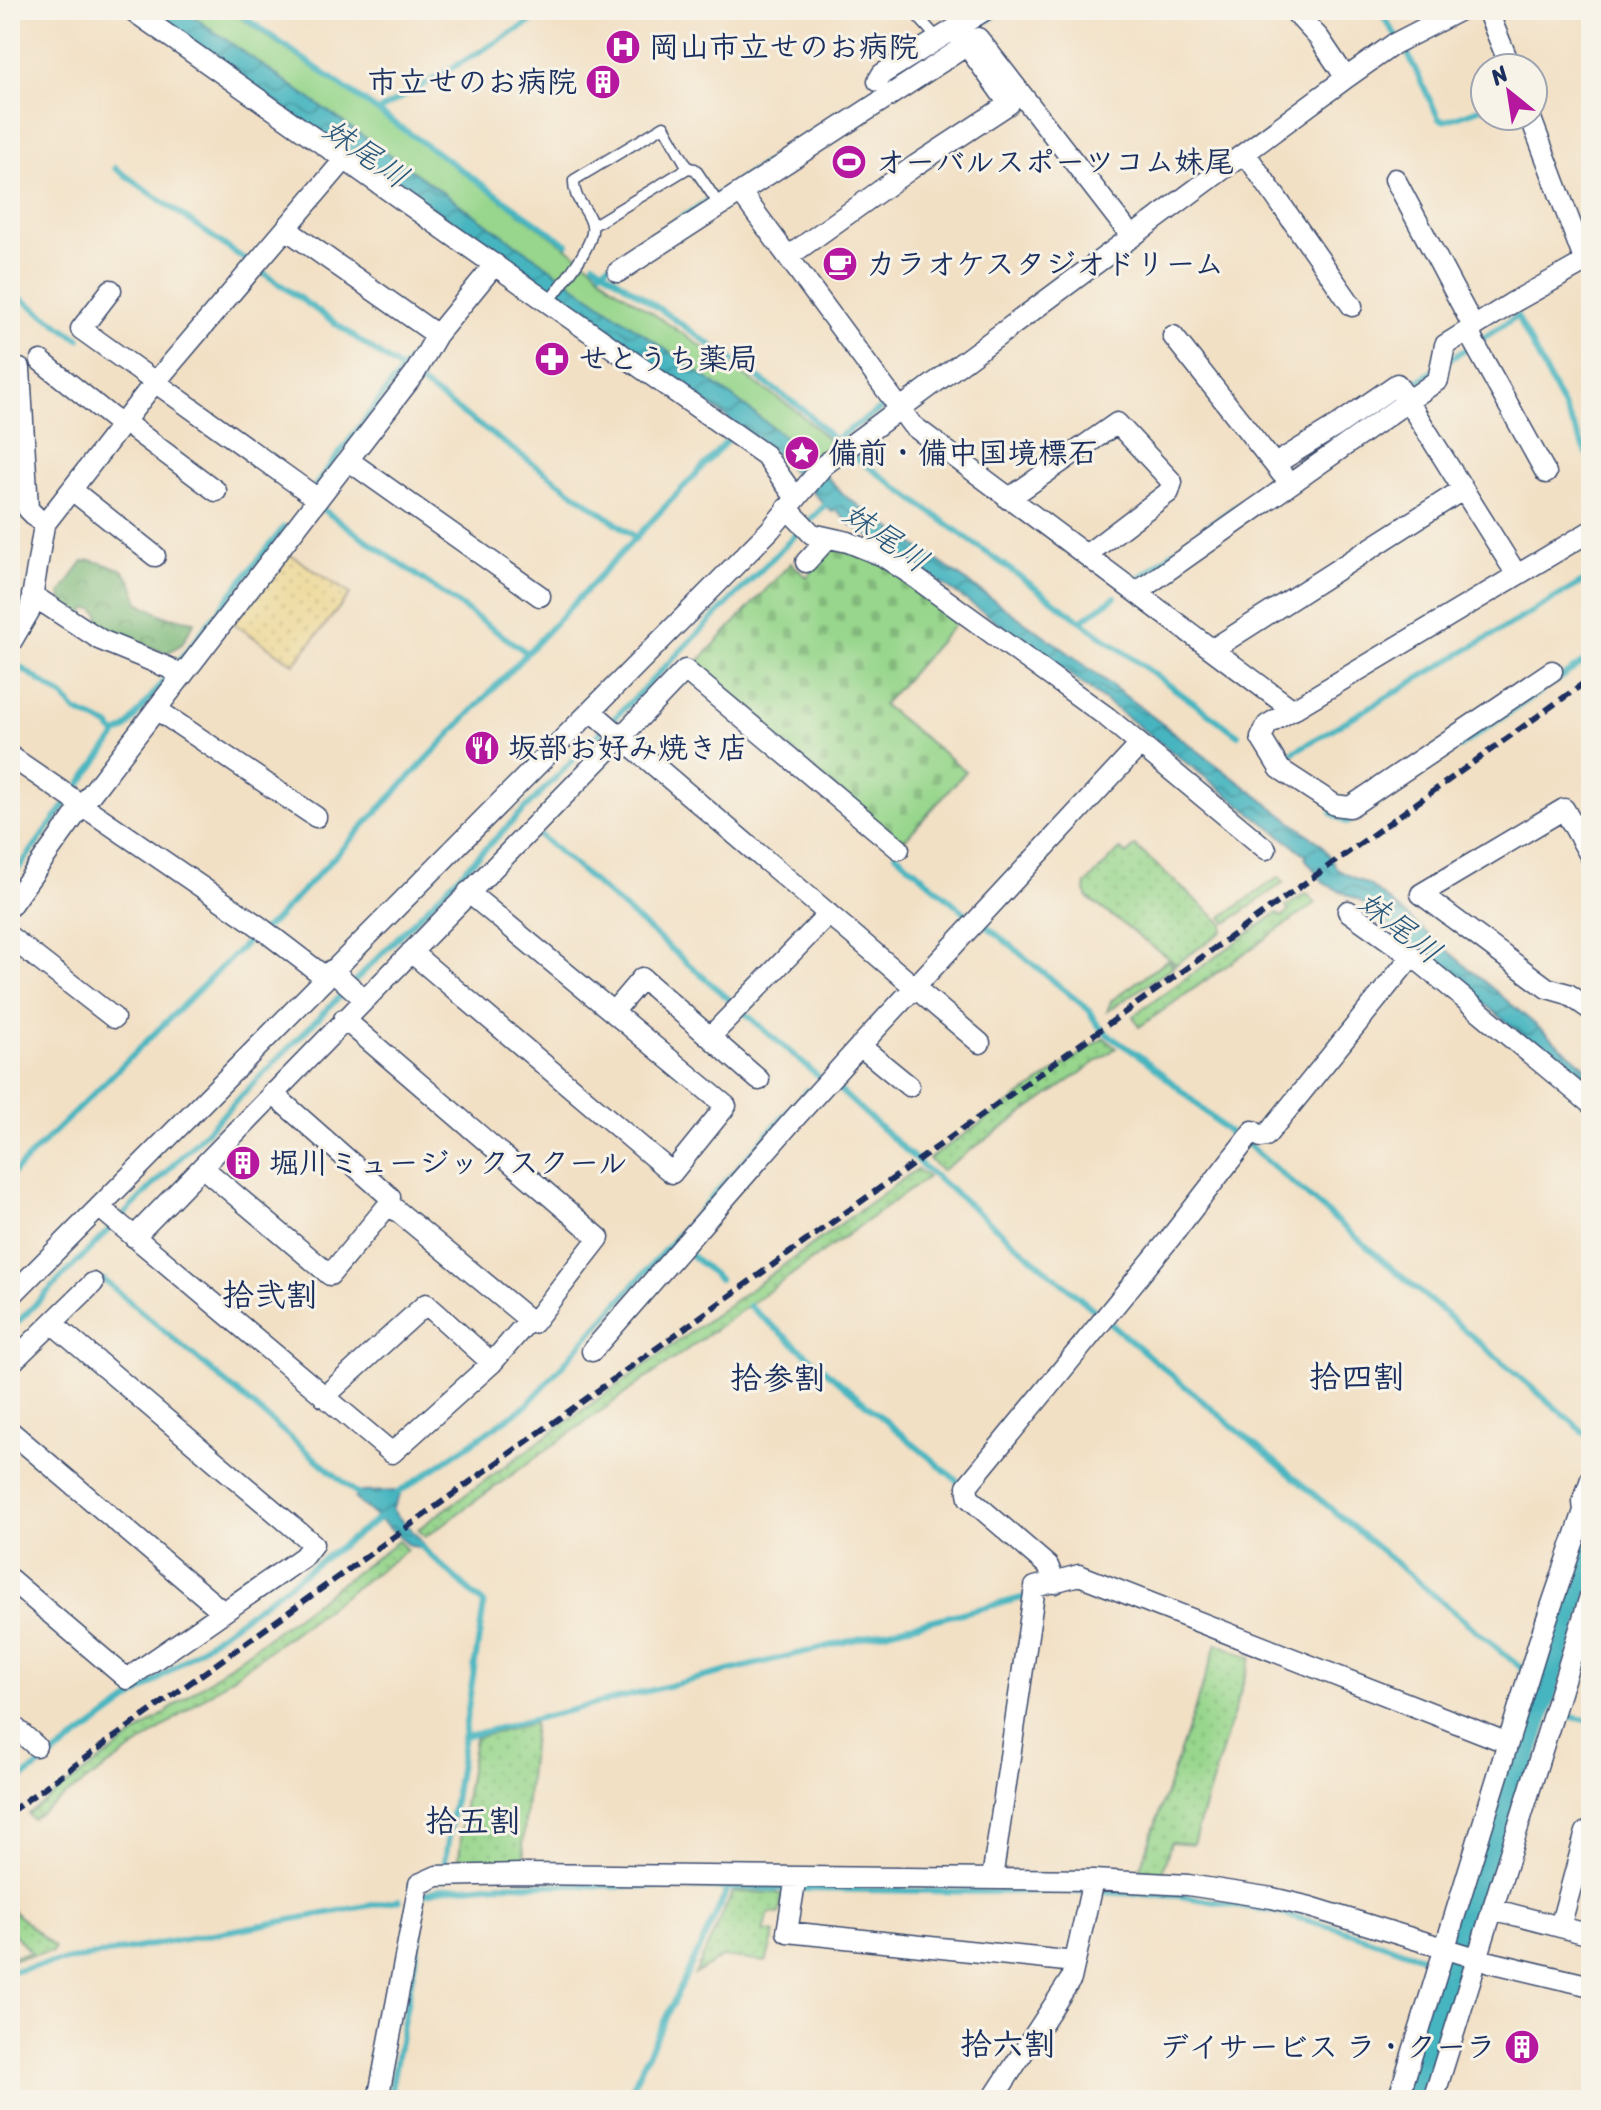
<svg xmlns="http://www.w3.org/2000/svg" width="1601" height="2110" font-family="Sriracha,'Klee One',sans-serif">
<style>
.grass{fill:url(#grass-dots);stroke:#598275;stroke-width:2}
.forest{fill:url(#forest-crowns);stroke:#4a736b;stroke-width:2}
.sand{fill:url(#sand-dots);stroke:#84847e;stroke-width:2}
.cemetery{fill:url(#cemetery-stones);stroke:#598275;stroke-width:2}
.park{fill:#97d68c;stroke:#598275;stroke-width:2}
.water{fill:url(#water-waves);stroke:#30728f;stroke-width:2}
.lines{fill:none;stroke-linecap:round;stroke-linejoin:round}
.stream{stroke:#46b5c0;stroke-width:6}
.river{stroke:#46b5c0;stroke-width:36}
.lane-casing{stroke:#3b4a6d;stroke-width:13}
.street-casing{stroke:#3b4a6d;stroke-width:23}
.lane{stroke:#fff;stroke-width:10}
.street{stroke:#fff;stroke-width:20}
.rail{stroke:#1b2f5e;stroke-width:6;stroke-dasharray:12 6;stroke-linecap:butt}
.labels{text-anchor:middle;stroke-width:6;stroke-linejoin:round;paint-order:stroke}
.poi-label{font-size:30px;font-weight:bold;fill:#1b2f5e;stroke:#f7f3e8;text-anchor:start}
.water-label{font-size:32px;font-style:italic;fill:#28577b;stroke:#f7f3e8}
.neighbourhood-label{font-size:32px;font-weight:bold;fill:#1b2f5e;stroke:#f7f3e8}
</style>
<defs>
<pattern id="grass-dots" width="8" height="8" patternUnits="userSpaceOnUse" patternTransform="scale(2)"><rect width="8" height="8" fill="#97d68c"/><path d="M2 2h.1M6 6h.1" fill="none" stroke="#82b87b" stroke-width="1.8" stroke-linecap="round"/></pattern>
<pattern id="forest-crowns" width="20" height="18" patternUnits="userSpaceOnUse" patternTransform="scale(2)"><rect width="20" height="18" fill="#79b778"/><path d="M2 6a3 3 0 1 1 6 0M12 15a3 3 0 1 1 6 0" fill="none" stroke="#629566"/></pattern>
<pattern id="sand-dots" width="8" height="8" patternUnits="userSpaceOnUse" patternTransform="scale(2)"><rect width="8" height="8" fill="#eeda9e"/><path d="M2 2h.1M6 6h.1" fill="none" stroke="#ccbb8a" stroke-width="1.8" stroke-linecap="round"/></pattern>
<pattern id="cemetery-stones" width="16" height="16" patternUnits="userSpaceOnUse" patternTransform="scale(2)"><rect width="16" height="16" fill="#97d68c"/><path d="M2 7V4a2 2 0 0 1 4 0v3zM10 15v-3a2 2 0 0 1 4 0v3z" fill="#82b87b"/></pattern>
<pattern id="water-waves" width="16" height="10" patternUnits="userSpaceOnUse" patternTransform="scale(2)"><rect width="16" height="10" fill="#46b5c0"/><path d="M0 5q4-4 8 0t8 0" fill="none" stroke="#3a949f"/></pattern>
</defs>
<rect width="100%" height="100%" fill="#f7f3e8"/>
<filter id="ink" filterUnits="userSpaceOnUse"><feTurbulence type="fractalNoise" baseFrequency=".0125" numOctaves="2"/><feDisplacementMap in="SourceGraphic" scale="16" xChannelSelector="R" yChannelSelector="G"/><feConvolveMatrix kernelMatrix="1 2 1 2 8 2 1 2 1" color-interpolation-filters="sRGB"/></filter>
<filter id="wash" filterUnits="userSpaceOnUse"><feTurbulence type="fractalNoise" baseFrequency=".006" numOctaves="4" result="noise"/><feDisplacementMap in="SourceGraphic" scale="32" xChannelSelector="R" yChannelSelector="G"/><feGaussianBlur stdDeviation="1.8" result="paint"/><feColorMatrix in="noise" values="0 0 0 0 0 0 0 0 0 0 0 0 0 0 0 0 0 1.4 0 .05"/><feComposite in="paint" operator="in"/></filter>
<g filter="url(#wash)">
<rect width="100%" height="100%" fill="#f2e0c5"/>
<path class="grass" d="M1135 846 1223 924V931L1176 964 1088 898 1085 891 1086 884 1120 849 1127 855Z
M1279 877 1284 882 1227 923 1222 917Z
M1306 893 1316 903 1139 1027 1133 1016 1277 913 1282 917 1289 911 1286 907Z
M1167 960 1174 966 1107 1012 1111 1001Z
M1104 1038 1116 1048 941 1171 929 1159Z
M917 1169 928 1177 425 1537 418 1529Z
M398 1541 407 1550 150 1737 32 1819 28 1814Z
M1217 1643 1251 1658 1193 1844 1171 1842 1161 1877 1138 1875Z
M534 1723 523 1844 525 1867 458 1869 464 1807 475 1738Z
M733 1892 776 1893 783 1895 779 1914 769 1913 763 1931 775 1933 766 1962 722 1957 695 1974Z
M10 1908 54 1947 52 1952 10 1959V1956L31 1953 10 1929V1920L13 1915Z"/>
<path class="forest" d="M91 560 121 569 131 581 139 603 164 616 195 621 182 644 167 653 98 629 99 614 94 609H87L80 618 67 611 60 594 82 562Z"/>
<path class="sand" d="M285 551 350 594 294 664 230 621Z"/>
<path class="cemetery" d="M834 547 885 563 962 616 883 705 966 771 901 844 694 666 791 563 807 577Z"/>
<path class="park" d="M148 10H229L433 151 591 265 611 285 798 412 834 445 823 451 798 476 775 450Z"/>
<path class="water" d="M144 10H184L726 392 797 446 845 496 1058 645 1321 844 1338 870 1371 886 1588 1069 1591 1068V1092L1359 900 1325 884 1305 858 1307 856C1158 741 1010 623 850 524L836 510 832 512 772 450 366 160 362 162Z
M395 1491 400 1496 392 1509C400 1522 417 1531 423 1545L419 1548 408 1544 354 1498 361 1492Z"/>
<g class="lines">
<path class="stream" d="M234 10 567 244
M1379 10 1407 52 1439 119 1445 121 1485 107
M985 22 1004 10
M380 110 551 10
M115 168 403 371
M594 263 804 410 835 441
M601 270 946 46
M10 291 79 339
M1446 362 1517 316 1591 461
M416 380 637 538
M1406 389 1433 371
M834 440 891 402
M851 454 1238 735
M315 486 411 358
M322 509 526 652
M1139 578 1205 528 1345 432
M1082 620 1115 597
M10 660 65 698 75 711 109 726 116 736
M1285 757 1591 577
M1332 813 1347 823 1591 657
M537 833 819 1077
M896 854 970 917
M10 880 118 733 125 730 284 527
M983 923 1090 1011C1098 1035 1127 1045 1145 1060 1178 1086 1209 1116 1241 1143
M835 1086 925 1168 1521 1668 1545 1675
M1259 1129 1300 1079
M1248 1145 1591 1438
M10 1176 252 937 273 922 727 441
M691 1255 719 1279
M104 1280 361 1497
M749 1306 961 1484
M10 1330 831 499
M392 1497 527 1405 807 1090
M416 1542 484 1604 443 1874
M1534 1708 1541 1710
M1562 1715 1591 1721
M463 1737 1030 1596
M10 1787 385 1514
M424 1894 441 1889 500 1884 986 1892 1079 1891 1180 1896 1276 1912 1340 1929 1421 1957 1462 1963
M10 1971 399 1900
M389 2100 420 1934
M626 2100 729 1887"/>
<path class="river" d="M1412 2100 1591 1526"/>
</g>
</g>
<g filter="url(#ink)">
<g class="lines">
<defs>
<path id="lane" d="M912 10 938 39
M688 168 695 169 720 206
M549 302C560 286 596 244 592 226 589 208 573 202 574 180L664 126 688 168 592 226"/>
<path id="street" d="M132 10 765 455 795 497
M1293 10 1319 38 1346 78
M1487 10 1511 68
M878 81 882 74 985 10
M1245 153 1352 306
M1395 179 1474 328
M741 193 912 425 1293 710
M286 229 437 335
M789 256 916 165 1009 104 955 29
M618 272 978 38 1132 237
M111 290 81 329 318 499
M1468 332 1546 473
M1173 336 1282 474
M41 361 121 425
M20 369 28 509 44 525
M124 422 216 491
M348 460 540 596
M1275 464 1335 427 1397 384 1517 575
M72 490 155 556
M1008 499 1117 423 1172 482 1169 492 1086 555
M787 508 812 534 848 542 883 556 906 571 1107 717 1266 849
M806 562 828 538
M1137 592 1438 380 1445 345 1512 303 1585 262 1530 116
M32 595 101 640 169 668 180 676
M10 644 30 610 44 525 147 392 345 159
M1213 649 1462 490
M1552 671 1350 807 1335 805 1280 769 1261 738 1267 725 1589 532
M156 709 316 817
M591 711 621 737 685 670 899 849
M10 756 257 925 325 977
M1591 857 1564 809 1421 894 1547 988 1568 994 1591 1010
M10 906 81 807 415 373 437 335 495 264
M1348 911 1420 962 1591 1104
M10 937 114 1018
M411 952 672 1173 726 1106 468 892
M332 970 363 998
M613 1012 642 978 759 1080
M344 1019 599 1238 533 1323 389 1204
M710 1037 829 914
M909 1086 860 1046 1139 746
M202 1167 330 1275 389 1204 390 1197 272 1093
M99 1207 392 1453 492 1363 529 1320
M134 1237 621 737 980 1043
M10 1297 770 530 824 465 1346 78 1394 44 1460 10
M592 1351 794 1119 860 1046
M10 1364 93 1283
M324 1397 426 1304 492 1363
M10 1431 222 1611
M10 1579 127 1679 303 1557 313 1544 52 1323
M1055 1583 1048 1566 969 1498 967 1486 1171 1237 1253 1131 1261 1137 1266 1136 1411 957
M10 1723 36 1746
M796 1877 787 1932 1075 1962
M992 1879 1035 1587 1079 1575 1508 1743
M1492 1909 1591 1935
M1560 1927 1586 1832 1591 1833
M378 2100 419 1884 437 1876 522 1874 1093 1880 1188 1885 1272 1898 1310 1907 1486 1961 1591 1986
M992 2100 1071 1979 1093 1880
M1398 2100 1539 1642 1584 1511 1583 1502 1591 1479
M1433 2100 1591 1593"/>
</defs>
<use href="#lane" class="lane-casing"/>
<use href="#street" class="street-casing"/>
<use href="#lane" class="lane"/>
<use href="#street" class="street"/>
<path class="rail" d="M10 1812 1591 678"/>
</g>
</g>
<defs>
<symbol id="hospital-disc" viewBox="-11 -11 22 22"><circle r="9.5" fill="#b5179e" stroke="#f7f3e8"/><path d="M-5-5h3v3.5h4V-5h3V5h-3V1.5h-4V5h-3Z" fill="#fff"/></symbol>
<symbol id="building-disc" viewBox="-11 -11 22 22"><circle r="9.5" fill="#b5179e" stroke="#f7f3e8"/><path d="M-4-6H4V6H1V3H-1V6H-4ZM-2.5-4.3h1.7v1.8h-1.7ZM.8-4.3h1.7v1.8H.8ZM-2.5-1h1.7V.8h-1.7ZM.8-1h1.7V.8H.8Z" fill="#fff"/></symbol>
<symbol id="stadium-disc" viewBox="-11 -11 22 22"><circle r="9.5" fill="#b5179e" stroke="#f7f3e8"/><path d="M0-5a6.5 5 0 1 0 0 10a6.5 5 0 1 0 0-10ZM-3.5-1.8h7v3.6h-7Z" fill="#fff"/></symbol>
<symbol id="cafe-disc" viewBox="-11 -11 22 22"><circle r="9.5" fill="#b5179e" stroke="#f7f3e8"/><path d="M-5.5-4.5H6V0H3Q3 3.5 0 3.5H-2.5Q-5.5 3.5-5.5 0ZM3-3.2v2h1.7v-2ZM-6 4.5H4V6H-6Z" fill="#fff"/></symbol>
<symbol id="pharmacy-disc" viewBox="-11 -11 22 22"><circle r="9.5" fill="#b5179e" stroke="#f7f3e8"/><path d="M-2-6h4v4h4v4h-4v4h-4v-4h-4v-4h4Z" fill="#fff"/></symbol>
<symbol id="sight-disc" viewBox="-11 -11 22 22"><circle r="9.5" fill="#b5179e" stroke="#f7f3e8"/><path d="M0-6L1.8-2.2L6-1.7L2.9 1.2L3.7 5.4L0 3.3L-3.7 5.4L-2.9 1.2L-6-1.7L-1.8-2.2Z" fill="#fff"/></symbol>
<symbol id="restaurant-disc" viewBox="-11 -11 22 22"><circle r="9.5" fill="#b5179e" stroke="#f7f3e8"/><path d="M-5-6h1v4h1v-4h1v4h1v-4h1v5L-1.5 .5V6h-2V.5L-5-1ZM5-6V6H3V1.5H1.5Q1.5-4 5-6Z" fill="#fff"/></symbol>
</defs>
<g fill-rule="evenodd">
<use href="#hospital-disc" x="603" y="27" width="40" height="40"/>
<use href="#building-disc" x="583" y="62" width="40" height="40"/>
<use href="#stadium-disc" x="829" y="142" width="40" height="40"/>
<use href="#cafe-disc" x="820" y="244" width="40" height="40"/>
<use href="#pharmacy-disc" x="532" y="339" width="40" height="40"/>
<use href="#sight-disc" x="782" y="433" width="40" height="40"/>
<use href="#restaurant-disc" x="462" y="728" width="40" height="40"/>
<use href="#building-disc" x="223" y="1143" width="40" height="40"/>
<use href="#building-disc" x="1502" y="2027" width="40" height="40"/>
</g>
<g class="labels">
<g class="poi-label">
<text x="649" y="57">岡山市立せのお病院</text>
<text x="577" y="92" text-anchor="end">市立せのお病院</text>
<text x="875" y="172">オーバルスポーツコム妹尾</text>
<text x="866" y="274">カラオケスタジオドリーム</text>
<text x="578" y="369">せとうち薬局</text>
<text x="828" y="463">備前・備中国境標石</text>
<text x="508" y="758">坂部お好み焼き店</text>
<text x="269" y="1173">堀川ミュージックスクール</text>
<text x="1496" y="2057" text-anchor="end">デイサービス ラ・クーラ</text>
</g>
<g class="water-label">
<text transform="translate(366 153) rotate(35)" y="11">妹尾川</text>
<text transform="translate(886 537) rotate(35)" y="11">妹尾川</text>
<text transform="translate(1400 927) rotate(38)" y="11">妹尾川</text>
</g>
<g class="neighbourhood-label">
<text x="270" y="1306">拾弐割</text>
<text x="1357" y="1388">拾四割</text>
<text x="778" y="1389">拾参割</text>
<text x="473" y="1832">拾五割</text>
<text x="1008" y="2055">拾六割</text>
</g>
</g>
<rect width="1601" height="2110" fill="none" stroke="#f7f3e8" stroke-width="40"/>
<g transform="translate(1509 92) rotate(330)"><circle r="38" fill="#f7f3e8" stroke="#9fa5b1" stroke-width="2"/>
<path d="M0-6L14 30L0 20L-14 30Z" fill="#b5179e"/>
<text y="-12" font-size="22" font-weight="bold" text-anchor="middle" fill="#1b2f5e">N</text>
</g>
</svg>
